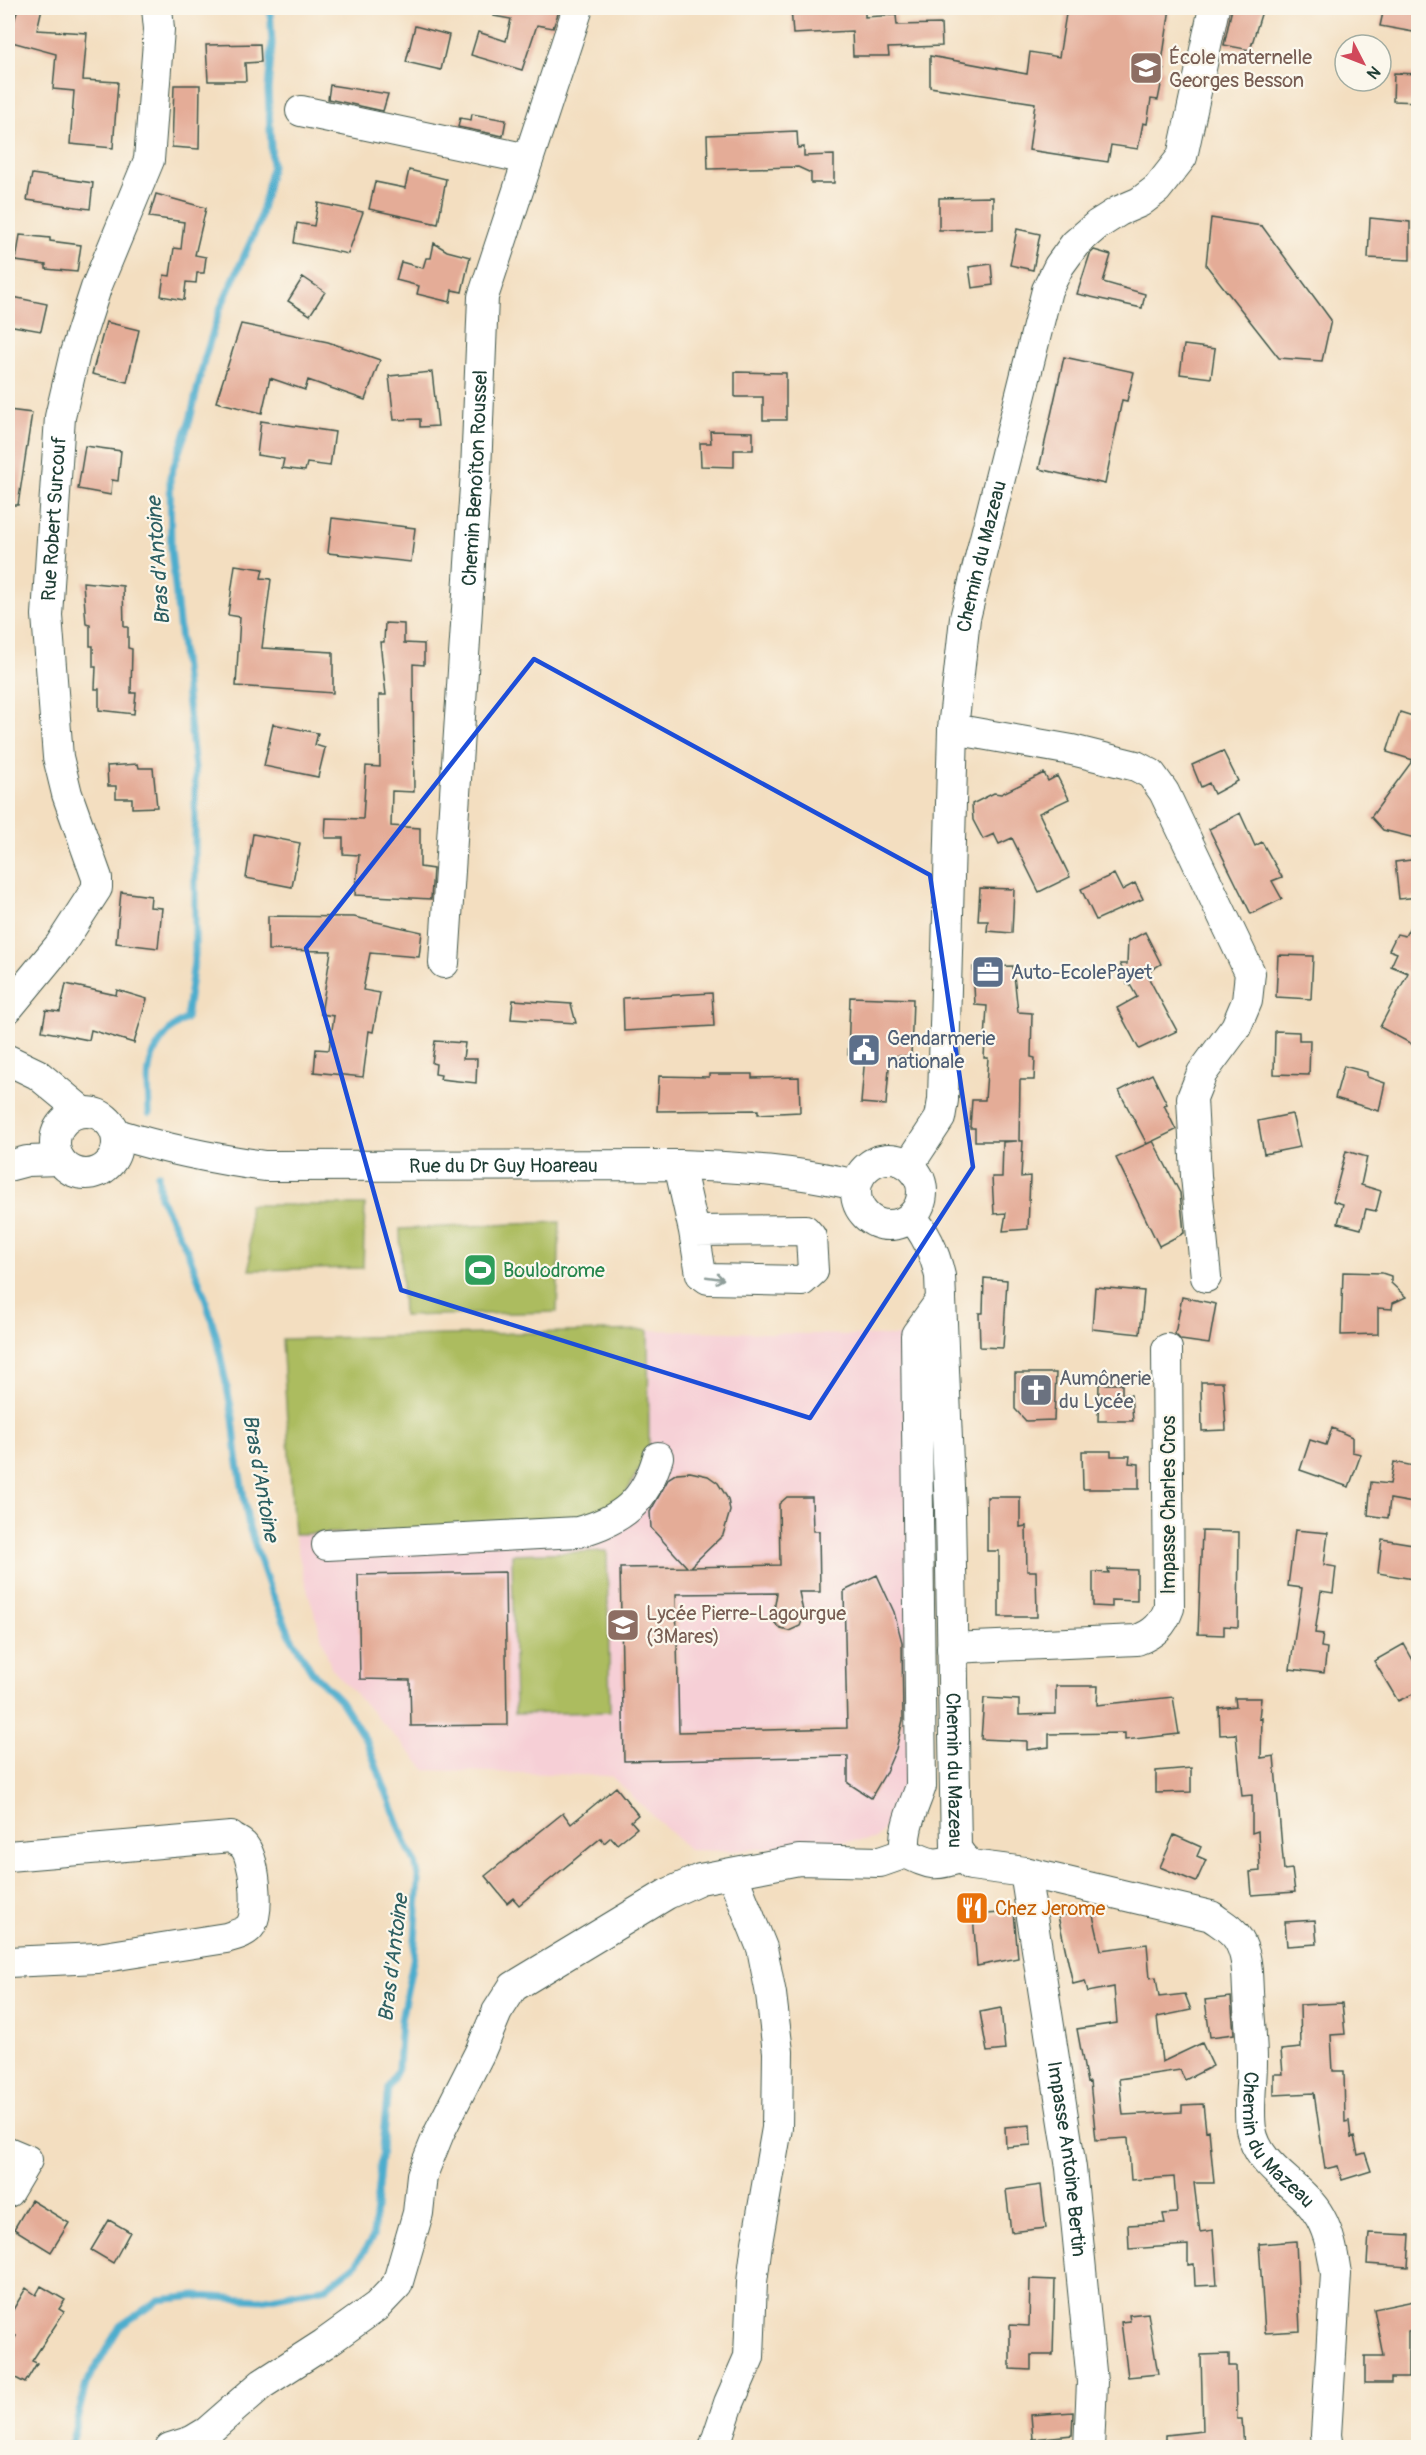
<svg xmlns="http://www.w3.org/2000/svg" width="1426" height="2455" font-family="Pangolin,sans-serif">
<style>
.built{fill:#f6cfd6}
.green{fill:#acbc5f;stroke:#667c4a;stroke-width:1.5}
.lines{fill:none;stroke-linecap:round;stroke-linejoin:round}
.stream{stroke:#4eadcd;stroke-width:7}
.building{fill:#e4ac97}
.minor-casing{stroke:#3f5549;stroke-width:32}
.minor{stroke:#fff;stroke-width:30}
.oneway{stroke:#8f9e9a}
.marked{fill:none;stroke:#1d4ed8;stroke-width:4.5;stroke-linejoin:round}
.labels{text-anchor:middle;stroke-width:4.5;stroke-linejoin:round;paint-order:stroke}
.education-label{font-size:20px;fill:#785e54;stroke:#fbf7ec;text-anchor:start}
.street-label{font-size:20px;fill:#1f3d34;stroke:#fbf7ec}
.service-label{font-size:20px;fill:#4e5e75;stroke:#fbf7ec;text-anchor:start}
.leisure-label{font-size:20px;fill:#27864d;stroke:#fbf7ec;text-anchor:start}
.worship-label{font-size:20px;fill:#5b616d;stroke:#fbf7ec;text-anchor:start}
.food-label{font-size:20px;fill:#c56008;stroke:#fbf7ec;text-anchor:start}
.water-label{font-size:21px;font-style:italic;fill:#2d5f62;stroke:#fbf7ec}
</style>
<rect width="100%" height="100%" fill="#fbf7ec"/>
<filter id="ink" filterUnits="userSpaceOnUse"><feTurbulence type="fractalNoise" baseFrequency=".0167" numOctaves="2"/><feDisplacementMap in="SourceGraphic" scale="12" xChannelSelector="R" yChannelSelector="G"/><feConvolveMatrix kernelMatrix="1 2 1 2 8 2 1 2 1" color-interpolation-filters="sRGB"/></filter>
<filter id="wash" filterUnits="userSpaceOnUse"><feTurbulence type="fractalNoise" baseFrequency=".008" numOctaves="4" result="noise"/><feDisplacementMap in="SourceGraphic" scale="24" xChannelSelector="R" yChannelSelector="G"/><feGaussianBlur stdDeviation="1.35" result="paint"/><feColorMatrix in="noise" values="0 0 0 0 0 0 0 0 0 0 0 0 0 0 0 0 0 1.4 0 .05"/><feComposite in="paint" operator="in"/></filter>
<g filter="url(#wash)">
<rect width="100%" height="100%" fill="#f3dec0"/>
<path class="built" d="M648 1330 929 1337 928 1748 905 1801 876 1839 733 1851 689 1850 611 1776 426 1770 331 1668 305 1582 294 1534 558 1529 649 1450Z"/>
<path class="green" d="M249 1205H365L363 1268 250 1270Z
M560 1222 557 1312 403 1316 400 1229Z
M648 1330 649 1450 621 1503 558 1529 294 1534 282 1339Z
M607 1551 610 1712 515 1714 512 1554Z"/>
<g class="lines">
<path class="stream" d="M149 1113C149 1099 147 1084 149 1070 151 1051 169 1026 186 1019L195 955V769L171 550 170 477 190 420 204 360 220 309 259 223 272 166 268 90 272 44 270 8
M70 2448 86 2384 120 2326 159 2300 196 2296 261 2300 327 2287 356 2264 373 2237 388 2088 398 2069 401 2020 414 1956 419 1881 415 1861 407 1846 367 1742 341 1701 312 1672 291 1637 270 1589 249 1527 237 1457 233 1417 216 1335 204 1294 188 1252 160 1197 158 1174"/>
</g>
<g id="blocks">
<path class="building" d="M18 8H42L37 30 87 33 83 80 118 82 113 148 70 144 74 91 53 89 56 54 8 41V28L12 29Z
M494 8H560L553 28 537 25 522 70 471 55 478 32 506 41 511 19 494 16Z
M791 8H865V17L896 15 897 25 941 24 942 46 888 48 889 56H853L852 31 793 34Z
M1067 8H1170L1161 69 1164 70 1158 100 1151 99 1147 124 1143 123 1138 149 1111 145 1108 162 1029 150 1035 103 930 87V56L1027 74 1030 52 1059 57Z
M1232 8H1263L1250 50 1224 45Z
M1384 8H1419V33L1380 26Z
M415 26 449 35 441 70 406 62Z
M260 44 261 62 245 63 246 81H208L206 45Z
M1394 73 1419 74V102L1393 101Z
M174 85H200L199 149 172 147Z
M330 85 388 94 383 111 328 99Z
M472 114 506 120 503 136 458 127 460 118 471 120Z
M797 131 798 148 804 147V156L834 155V183H811V173L798 167 708 169 707 135Z
M409 170 446 179 438 224 369 209 375 182 405 188Z
M32 174 93 183 90 209 27 200Z
M156 194 206 208 195 255 206 257 204 273H197L196 283 186 282 184 300 161 296 164 275 170 276 174 248 181 249 184 222 149 217Z
M993 197V229L939 230V198Z
M318 203 363 212 348 254 294 243 297 223 314 226Z
M1211 218 1262 226 1331 320 1322 361 1279 358 1206 265Z
M1370 218 1410 222V260L1368 258Z
M1017 229 1040 234 1033 270 1010 265Z
M20 235 50 238V241L81 245 77 272 46 269V265L16 261Z
M434 243 447 251 470 257 462 292 452 290 450 302 417 294 419 286 396 280 401 262 423 268 426 258H431Z
M1094 250 1111 255 1103 282 1145 294 1142 308 1077 294 1090 254Z
M991 264 993 285 972 288 969 267Z
M303 277 325 292 310 315 288 301Z
M8 296 47 304 41 331 8 325Z
M106 322 139 330 127 382 92 374Z
M241 324 328 342 380 360 365 400 308 380 305 390 270 378 262 413 216 402Z
M1184 345 1215 349 1211 378 1180 374Z
M1064 357 1134 372 1127 401 1122 400 1105 484 1039 469Z
M432 372 438 426 420 427V419L394 420 389 376Z
M735 372 786 373V420H763V397H735Z
M8 410 32 413 18 505H8Z
M261 421 335 432 330 466 307 463 305 471 282 468 284 459 257 455Z
M710 431 753 432V450H734V467L701 466 700 443H711Z
M85 446 121 451 118 481 112 480 111 495 78 489Z
M332 518 415 528 411 562 328 553Z
M235 565 263 569 261 578 271 579 262 648 333 652V693L236 686 240 617 228 615Z
M83 582 123 586 124 627H128V648L132 649 131 693H136L134 714 99 710V689H95L96 667H93V646H90V625L86 624Z
M385 623 404 624V643L424 644V665L413 664 414 792 392 791 391 826 420 828V867L433 869 431 899 355 895 359 855 343 854V838H325L326 818 363 819 366 766 380 767 379 695H386L380 642H384Z
M1400 712 1419 718V839L1383 830 1371 817 1413 760 1387 752Z
M273 724 318 733 315 745 325 748 318 777 264 766Z
M1223 751 1238 781 1214 794 1209 783 1201 787 1192 765Z
M138 764 139 768H153L157 807 132 808V798H116V786H108L107 766Z
M1044 773 1048 781 1057 776 1069 799 1039 813 1070 877 1039 892 1012 838 999 844 994 834 983 839 973 820 972 804 994 793 1001 794Z
M1240 813 1255 846 1262 842 1282 877 1272 881 1282 899 1251 914 1209 829Z
M253 834 300 843 292 887 246 878Z
M1419 859V897L1399 899 1395 862Z
M1114 874 1122 890 1135 883 1143 899 1096 920 1081 889Z
M980 888 1014 889 1012 933 987 931 988 921H978Z
M121 892 151 896 150 907 162 908 158 948 116 943Z
M1419 910V1048L1380 1027 1408 973 1391 966 1397 953 1389 950 1397 934 1405 936Z
M268 916 354 917 422 932 419 957 370 953 363 990 380 993 373 1032 369 1031 363 1077 314 1072 316 1049 329 1050 334 1016 321 1014 331 951 268 950Z
M1145 932 1161 964 1146 973 1177 1031 1139 1049 1117 1008 1137 997 1129 983 1127 984V978L1120 964H1127L1128 939 1129 941Z
M1278 955 1313 956 1311 999 1276 997Z
M1013 966 1018 1012 1032 1013 1031 1057 1035 1058 1034 1080H1020L1019 1141H1023L1021 1177 1030 1176 1028 1229 1003 1231 1006 1213 994 1214 992 1177H1002L1003 1142 1017 1141H975V1128H970L972 1100H985L988 1058H984L987 1006 975 1005 973 967Z
M66 984 116 995 117 990 147 999 134 1043 91 1030 89 1040 42 1031 46 1010 60 1012Z
M712 993 714 1026 624 1031 623 998Z
M850 997 913 999 911 1056H890L886 1105 861 1103 865 1055H848Z
M513 1000 571 1004 576 1023 511 1019Z
M1275 1031 1299 1032V1040H1310L1309 1075 1274 1074Z
M435 1041 465 1043 463 1059H477L476 1083 440 1079 441 1075 435 1074 436 1064 432 1063Z
M1344 1066 1367 1072V1077L1385 1083 1379 1111 1335 1098Z
M709 1074H752V1078L799 1077 800 1112 758 1114V1110L657 1111 659 1076 709 1077Z
M1152 1074 1167 1104 1164 1105 1176 1130 1147 1144 1119 1091Z
M1292 1114 1300 1147 1264 1154 1258 1121Z
M1153 1141 1180 1193 1184 1233 1159 1246 1116 1158Z
M1346 1151 1367 1157 1361 1185 1381 1191 1376 1211 1366 1209 1361 1229 1338 1223 1343 1204 1333 1201Z
M1343 1272 1382 1273 1391 1276V1283L1406 1297 1393 1303 1392 1309 1378 1308V1334L1341 1335Z
M984 1278 1007 1280 1003 1348 980 1347 979 1313H983Z
M1095 1287 1144 1291 1140 1334 1092 1329Z
M1182 1297 1216 1304 1209 1344 1181 1340 1175 1334Z
M1015 1373H1056L1054 1420 1026 1421 1015 1409Z
M1201 1382H1223L1226 1430 1202 1431Z
M1099 1384H1122V1394L1131 1395 1133 1421H1098Z
M1332 1428 1352 1437V1452L1361 1454 1349 1487 1300 1470 1310 1440 1326 1445Z
M1082 1451H1111V1456H1130L1129 1463 1139 1464V1489H1083Z
M1394 1462 1419 1467V1504L1390 1499 1388 1518 1368 1515 1371 1482 1390 1484Z
M690 1472 708 1476 718 1483 728 1499 730 1511 723 1535 690 1567 780 1565 779 1504 787 1497H812L813 1531H819L820 1592H799L804 1616 800 1626 789 1631 781 1629 775 1623 773 1616 777 1593 676 1594 679 1732 847 1728 844 1591 877 1575 894 1612 902 1642 903 1720 896 1749 885 1774 871 1798 848 1783V1756L624 1761 620 1568 687 1567 651 1528 650 1512 669 1478 677 1473Z
M987 1497H1020V1527L1026 1526 1027 1571H1036L1037 1617H999V1551H987Z
M1295 1530 1328 1533 1324 1565 1336 1567 1333 1593 1321 1591 1315 1633 1323 1634 1321 1647 1327 1648 1324 1673 1290 1669 1302 1588 1288 1586Z
M1202 1531 1239 1532 1238 1627 1224 1626V1635L1198 1634Z
M1382 1539 1419 1545V1580L1378 1573Z
M1108 1569 1137 1570V1601L1112 1600V1607L1093 1606V1572L1109 1573Z
M505 1572 507 1725 411 1726 410 1680 360 1679 358 1575Z
M1404 1644 1419 1671V1691L1398 1701 1374 1661Z
M1056 1686H1098L1097 1705 1173 1697 1179 1734 1125 1740V1733L1049 1734V1747L1027 1750V1741L981 1739 984 1698 1019 1700V1715L1056 1714Z
M1235 1698H1261L1259 1719 1262 1718 1261 1758 1274 1756 1284 1870 1292 1869 1295 1892 1252 1895 1250 1872 1260 1871 1258 1831 1252 1833V1795L1242 1796 1236 1734 1220 1735 1219 1708 1236 1706Z
M1191 1768V1792L1156 1793V1771Z
M616 1787 638 1815 631 1821 637 1828 617 1844 611 1837 604 1843 601 1838 519 1905 513 1898 507 1903 485 1876 563 1813 571 1824Z
M1174 1835 1201 1847 1197 1856 1206 1860 1196 1882 1160 1867Z
M1092 1911 1101 1950 1147 1944 1150 1978 1156 1977 1159 1997 1185 1994 1191 2010 1157 2017 1162 2062 1202 2043 1213 2066 1185 2080 1180 2070 1119 2079 1123 2115 1182 2112V2105L1203 2104 1206 2131 1209 2130 1214 2183H1194L1200 2232 1213 2230 1217 2285 1195 2286 1194 2264 1188 2265V2245L1129 2249 1128 2225 1165 2223 1163 2214 1177 2213 1174 2177 1131 2180 1128 2138 1096 2140 1090 2082 1087 2083 1077 2029 1117 2023 1114 1987 1088 1992 1085 1981 1073 1984 1058 1916Z
M1014 1912 1018 1958 977 1966 973 1915Z
M1315 1920 1317 1944 1287 1946 1285 1922Z
M1231 1997 1234 2034 1210 2037 1205 2000Z
M1342 2003 1345 2034 1331 2035 1333 2071H1344L1345 2122 1349 2121 1351 2138 1354 2137 1358 2155 1365 2153 1371 2171 1342 2180 1338 2166 1325 2169 1314 2093 1274 2095V2074H1283L1281 2050 1301 2048 1300 2005Z
M1001 2008 1005 2050 987 2052 980 2012Z
M1030 2125 1031 2145 1006 2147 1005 2127Z
M1041 2185 1046 2228 1011 2232 1006 2190Z
M31 2200 69 2223 51 2252 14 2229Z
M109 2220 130 2232 113 2263 91 2250Z
M1369 2233 1410 2235 1408 2267 1367 2264Z
M1296 2241 1300 2331 1265 2333 1259 2244Z
M1030 2279 1055 2280 1053 2355H1031V2370L1010 2369V2325L1029 2326Z
M41 2286 65 2300 59 2309 64 2312 32 2361 37 2363 25 2383 8 2374V2349L16 2336 8 2331V2318L26 2288 36 2295Z
M1419 2300V2328L1408 2331V2378H1391V2383H1365V2356H1383L1374 2309Z
M1148 2313 1158 2374 1128 2377 1121 2322 1130 2321 1129 2315Z
M1229 2354V2366H1236L1237 2419H1242L1244 2448H1166V2435L1203 2431 1201 2355Z
M1073 2412 1072 2435 1033 2439 1031 2415Z"/>
</g>
</g>
<g filter="url(#ink)">
<use href="#blocks" fill-opacity="0" stroke="#3f5549" stroke-width="1.5"/>
<g class="lines">
<defs>
<g id="minor">
<path d="M301 111 528 159"/>
<path d="M953 729 1072 750 1136 766 1151 774 1164 792 1250 973 1247 1001 1236 1027 1202 1073 1192 1098 1196 1176 1206 1277"/>
<path id="s1" d="M444 963 476 471 483 297 578 8"/>
<path id="s2" d="M8 1008 60 945 97 888V878L67 794 58 757 47 615 60 417 75 353 96 288 149 160 159 29 157 8"/>
<path d="M8 1060 37 1074 83 1112"/>
<circle cx="86" cy="1143" r="31"/>
<path id="s3" d="M117 1134C165 1149 214 1159 265 1166L679 1165C739 1167 798 1171 856 1185"/>
<circle cx="889" cy="1192" r="33"/>
<path d="M679 1165 694 1231 701 1274 708 1279 802 1281 813 1271 811 1237 805 1230 694 1231"/>
<path id="s4" d="M909 1165 940 1118 943 1100 953 729 965 618 1047 290 1059 266 1075 244 1097 225 1119 211 1140 202 1157 189 1182 157 1214 8"/>
<path d="M8 1166 27 1161 60 1160"/>
<path id="s5" d="M911 1217C927 1234 935 1254 940 1276L950 1510 956 1848 962 1857 971 1865 1025 1872 1211 1916C1220 1923 1232 1929 1238 1939 1248 1955 1247 1975 1248 1992 1249 2015 1252 2038 1252 2061 1252 2083 1248 2107 1251 2129 1258 2170 1301 2183 1320 2217 1330 2235 1333 2254 1336 2274L1326 2435 1328 2448"/>
<path d="M327 1545 578 1532C622 1520 645 1502 658 1457"/>
<path d="M952 1648 1137 1640C1154 1634 1163 1625 1169 1608L1167 1349"/>
<path d="M906 1853C901 1831 914 1807 921 1786L916 1335 941 1300"/>
<path d="M8 1856 231 1837C234 1840 240 1842 243 1845 255 1857 260 1910 251 1925 246 1933 235 1935 226 1938L98 1958 8 1962"/>
<path id="s6" d="M1025 1872 1071 2168 1092 2382 1089 2448"/>
<path d="M8 2152 27 2160 8 2192"/>
<path d="M170 2448 192 2441 207 2432 262 2384 324 2344 377 2306 397 2285 418 2213 422 2175 439 2133 480 2052 497 2012 513 1987 667 1894 700 1879 799 1860 880 1862 906 1853C931 1865 935 1867 962 1857"/>
<path d="M714 2448 729 2403 749 2357 752 2282 757 2243 777 2128 778 2052 771 1994 762 1948 732 1874"/>
</g>
</defs>
<use href="#minor" class="minor-casing"/>
<use href="#minor" class="minor"/>
</g>
<defs><path id="oneway-shaft" d="M-6 0H5M1.5-3L5.5 0L1.5 3" fill="none" stroke-width="1.6" stroke-linecap="round" stroke-linejoin="round" transform="scale(1.5)"/></defs>
<use class="oneway" href="#oneway-shaft" transform="translate(715 1278) rotate(8)"/>
</g>
<path class="marked" d="M534 659 930 875 973 1167 810 1418 401 1290 306 948Z"/>
<defs>
<symbol id="school-square" viewBox="-11 -11 22 22"><rect x="-9" y="-9" width="18" height="18" rx="4" fill="#8d6e63" stroke="#fbf7ec"/><path d="M0-5L7-2L0 1L-7-2ZM-4 1L0 2.5L4 1V4Q0 6-4 4Z" fill="#fff"/></symbol>
<symbol id="office-square" viewBox="-11 -11 22 22"><rect x="-9" y="-9" width="18" height="18" rx="4" fill="#5c6f8a" stroke="#fbf7ec"/><path d="M-6-3h4V-5.5h4V-3h4V5H-6ZM-1-4.5V-3h2v-1.5ZM-6 0V1H6V0Z" fill="#fff"/></symbol>
<symbol id="civic-square" viewBox="-11 -11 22 22"><rect x="-9" y="-9" width="18" height="18" rx="4" fill="#5c6f8a" stroke="#fbf7ec"/><path d="M-.6-6.5H3V-4.5H.6V-3L4-1V1h2V6H-6V1h2V-1L-.6-3ZM-1.2 2.5V6h2.4V2.5Z" fill="#fff"/></symbol>
<symbol id="stadium-square" viewBox="-11 -11 22 22"><rect x="-9" y="-9" width="18" height="18" rx="4" fill="#2e9e5b" stroke="#fbf7ec"/><path d="M0-5a6.5 5 0 1 0 0 10a6.5 5 0 1 0 0-10ZM-3.5-1.8h7v3.6h-7Z" fill="#fff"/></symbol>
<symbol id="church-square" viewBox="-11 -11 22 22"><rect x="-9" y="-9" width="18" height="18" rx="4" fill="#6b7280" stroke="#fbf7ec"/><path d="M-1.2-6h2.4v3.5h3.3v2.4h-3.3V6h-2.4V-.1h-3.3v-2.4h3.3Z" fill="#fff"/></symbol>
<symbol id="restaurant-square" viewBox="-11 -11 22 22"><rect x="-9" y="-9" width="18" height="18" rx="4" fill="#e8710a" stroke="#fbf7ec"/><path d="M-5-6h1v4h1v-4h1v4h1v-4h1v5L-1.5 .5V6h-2V.5L-5-1ZM5-6V6H3V1.5H1.5Q1.5-4 5-6Z" fill="#fff"/></symbol>
</defs>
<g fill-rule="evenodd">
<use href="#school-square" x="1127" y="49" width="38" height="38"/>
<use href="#office-square" x="969" y="953" width="38" height="38"/>
<use href="#civic-square" x="845" y="1031" width="38" height="38"/>
<use href="#stadium-square" x="461" y="1251" width="38" height="38"/>
<use href="#church-square" x="1017" y="1371" width="38" height="38"/>
<use href="#school-square" x="604" y="1606" width="38" height="38"/>
<use href="#restaurant-square" x="953" y="1889" width="38" height="38"/>
</g>
<g class="labels">
<g class="education-label">
<text x="1169" y="64">École maternelle<tspan x="1169" dy="23">Georges Besson</tspan></text>
<text x="646" y="1620">Lycée Pierre-Lagourgue<tspan x="646" dy="23">(3Mares)</tspan></text>
</g>
<g class="street-label">
<text dy="7" stroke="none"><textPath href="#s1" startOffset="486">Chemin Benoîton Roussel</textPath></text>
<text dy="7" stroke="none"><textPath href="#s2" startOffset="526">Rue Robert Surcouf</textPath></text>
<text dy="7" stroke="none"><textPath href="#s4" startOffset="621">Chemin du Mazeau</textPath></text>
<text dy="7" stroke="none"><textPath href="#s3" startOffset="390">Rue du Dr Guy Hoareau</textPath></text>
<text transform="translate(1168 1505) rotate(-90)" y="7">Impasse Charles Cros</text>
<text dy="7" stroke="none"><textPath href="#s5" startOffset="561">Chemin du Mazeau</textPath></text>
<text dy="7" stroke="none"><textPath href="#s5" startOffset="1155">Chemin du Mazeau</textPath></text>
<text dy="7" stroke="none"><textPath href="#s6" startOffset="290">Impasse Antoine Bertin</textPath></text>
</g>
<g class="service-label">
<text x="1011" y="979">Auto-EcolePayet</text>
<text x="887" y="1045">Gendarmerie<tspan x="887" dy="23">nationale</tspan></text>
</g>
<g class="leisure-label">
<text x="503" y="1277">Boulodrome</text>
</g>
<g class="worship-label">
<text x="1059" y="1385">Aumônerie<tspan x="1059" dy="23">du Lycée</tspan></text>
</g>
<g class="food-label">
<text x="995" y="1915">Chez Jerome</text>
</g>
<g class="water-label">
<text transform="translate(158 561) rotate(-94)" y="7">Bras d'Antoine</text>
<text transform="translate(261 1478) rotate(80)" y="7">Bras d'Antoine</text>
<text transform="translate(393 1958) rotate(-83)" y="7">Bras d'Antoine</text>
</g>
</g>
<rect width="1426" height="2455" fill="none" stroke="#fbf7ec" stroke-width="30"/>
<g transform="translate(1363 63) rotate(132)"><circle r="28" fill="#fbf7ec" stroke="#a3ada2" stroke-width="1.5"/>
<path d="M0-4.5L10 22L0 15L-10 22Z" fill="#d1495b"/>
<text y="-9" font-size="16" font-weight="bold" text-anchor="middle" fill="#1f3d34">N</text>
</g>
</svg>
